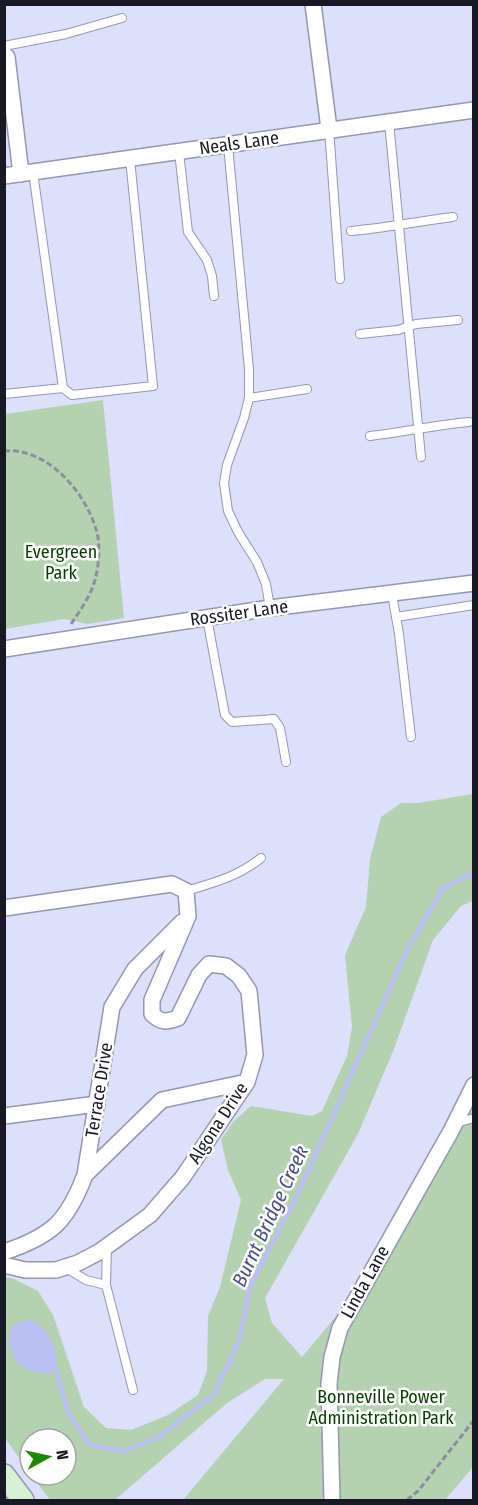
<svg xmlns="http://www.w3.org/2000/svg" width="478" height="1505" font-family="'Fira Sans Condensed',sans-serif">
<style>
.green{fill:#b4d2af}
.water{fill:#bac0f4}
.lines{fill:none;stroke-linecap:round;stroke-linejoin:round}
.stream{stroke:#bac0f4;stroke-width:4.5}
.lane-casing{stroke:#9396b5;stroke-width:10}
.street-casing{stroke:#9396b5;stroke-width:18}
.secondary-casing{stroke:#9396b5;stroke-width:24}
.path{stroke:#8b8ea2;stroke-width:3;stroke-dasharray:6 3;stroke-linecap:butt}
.lane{stroke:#fff;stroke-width:8}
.street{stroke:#fff;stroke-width:15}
.secondary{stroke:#d6f1d3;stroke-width:21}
.labels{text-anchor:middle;stroke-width:5;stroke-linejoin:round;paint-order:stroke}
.street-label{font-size:18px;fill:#181925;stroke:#fff}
.park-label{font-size:18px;fill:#053c00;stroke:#fff}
.water-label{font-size:20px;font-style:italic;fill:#4a4c8d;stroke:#fff}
</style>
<rect width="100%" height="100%" fill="#dde0fb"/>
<path class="green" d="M103 400 124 618 88 624 64 619 5 629V414Z
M473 794V901L461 906 433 940 394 1049 358 1134 265 1298 272 1323 302 1357 399 1241 473 1108V1467L445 1500H183L284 1379H265L227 1403 115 1500H50L31 1475H66V1439H30V1473L5 1438 4 1277 14 1279 38 1291 53 1315 84 1407 106 1428 131 1430 168 1415 198 1395 207 1371 208 1316 220 1287 241 1200 228 1170 221 1140 233 1122 251 1106 312 1116 322 1111 347 1056 352 1027 345 955 366 907 370 859 381 817 401 803H418Z"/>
<path class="water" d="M30 1319C50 1328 58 1348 56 1370L49 1374C39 1372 30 1372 21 1366 12 1360 4 1336 13 1327 17 1322 24 1321 30 1319Z"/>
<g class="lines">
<path class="stream" d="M52 1366 56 1370 69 1414 90 1445 125 1451 160 1436 214 1394 239 1341 250 1286 298 1194 406 952 443 888 474 873"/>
<defs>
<path id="lane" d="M4 46 66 34 122 18
M389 122 421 457
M329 129 340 279
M228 145 249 369V398L244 418 227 465 224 483 228 511 238 532 257 562 266 584 270 608
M179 152 188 232 207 260 212 276 214 296
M33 172 63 388 72 395 153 386 130 159
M351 231C385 228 419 221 453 217
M360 334 398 330 416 324 458 320
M4 394 63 388
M249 398 307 389
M370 436C404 432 435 425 469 422
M392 594 399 634 411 737
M396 617 474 605
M207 618 225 715 232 722 274 719 280 728 286 762
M186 891C216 882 237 877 261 858
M456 1123 474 1118
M66 1268 86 1280 106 1285 107 1247
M106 1285 133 1390"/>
<path id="street" d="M313 4 329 129
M4 54 7 57 21 174
M4 176 474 110
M4 649 270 608 474 583
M4 908 172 884 186 891 188 916 152 1000V1014C161 1023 167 1022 178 1018L199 975 209 964 226 966 239 976 249 991 255 1055 247 1082 183 1177 150 1215 99 1252 78 1263 56 1270H25L4 1265
M4 1116 97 1104
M85 1175 162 1100 247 1082
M4 1252C52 1236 67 1222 85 1175L112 1007 135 969 182 922
M332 1500 329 1384 332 1357 340 1328 451 1131 474 1085"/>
<path id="secondary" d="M4 1475 23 1500"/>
</defs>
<use href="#lane" class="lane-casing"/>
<use href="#street" class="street-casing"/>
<use href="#secondary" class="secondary-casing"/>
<path class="path" d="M4 451C47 447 85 492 96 529 101 544 99 565 95 580 91 595 80 611 71 624
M407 1500 418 1491 474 1420"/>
<use href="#lane" class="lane"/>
<use href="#street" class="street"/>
<use href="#secondary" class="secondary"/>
</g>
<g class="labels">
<g class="street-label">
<text transform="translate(239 143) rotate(-8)" y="6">Neals Lane</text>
<text transform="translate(239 613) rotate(-8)" y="6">Rossiter Lane</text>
<text transform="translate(99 1090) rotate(-81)" y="6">Terrace Drive</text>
<text transform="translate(218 1123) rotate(-57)" y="6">Algona Drive</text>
<text transform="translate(365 1282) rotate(-61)" y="6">Linda Lane</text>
</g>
<g class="park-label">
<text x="61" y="558">Evergreen<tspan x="61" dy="21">Park</tspan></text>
<text x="381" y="1403">Bonneville Power<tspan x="381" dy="21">Administration Park</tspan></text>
</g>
<g class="water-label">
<text transform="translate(270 1216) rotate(-65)" y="7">Burnt Bridge Creek</text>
</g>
</g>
<rect width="478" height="1505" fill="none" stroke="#181925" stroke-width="12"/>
<g transform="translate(48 1457) rotate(82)"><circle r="28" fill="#ffffff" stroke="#a3a3a8" stroke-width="1.5"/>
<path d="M0-4.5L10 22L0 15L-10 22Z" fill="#1c8903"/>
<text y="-9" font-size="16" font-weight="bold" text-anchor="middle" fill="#181925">N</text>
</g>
</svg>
